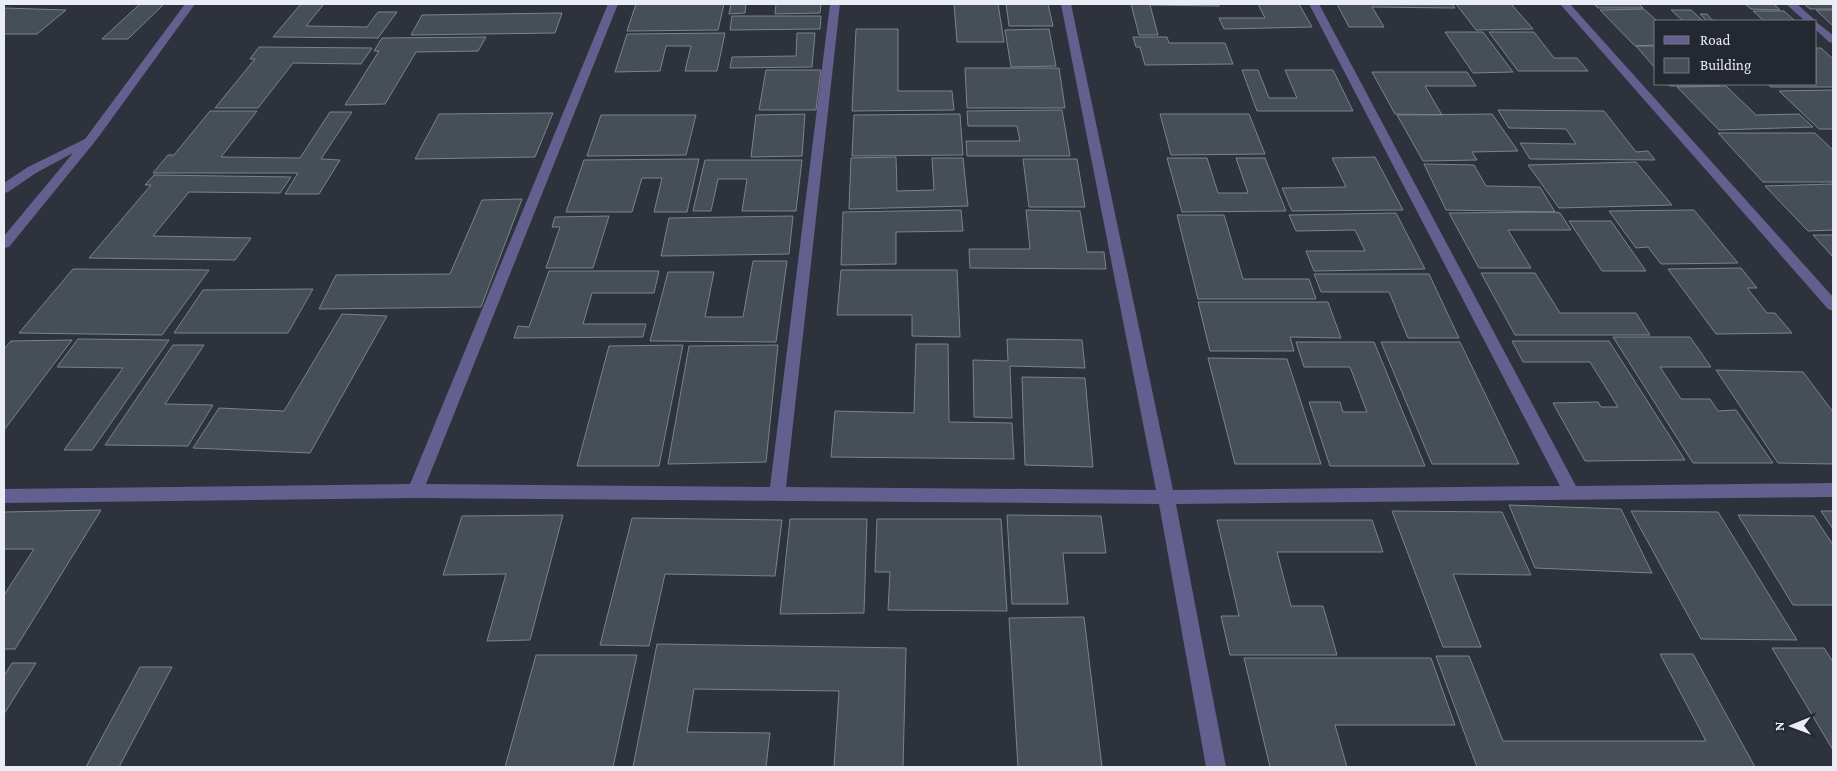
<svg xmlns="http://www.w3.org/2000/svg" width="1837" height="771" font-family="'Crimson Pro',serif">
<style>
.building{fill:#464f58;stroke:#7a838d}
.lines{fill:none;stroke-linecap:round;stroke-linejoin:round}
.minor{fill:#635f8e;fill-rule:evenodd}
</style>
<rect width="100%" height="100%" fill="#2e323c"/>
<path class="building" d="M140 4H164L128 39H102Z
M301 4H324L306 26 367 27 378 12H397L378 38 273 37Z
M636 4H724L718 30 627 31Z
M731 4H746L745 13 729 14Z
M776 4H821L820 13 775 14Z
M954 4H998L1004 42H957Z
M1006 4H1048L1053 26H1009Z
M1131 4H1219V6L1150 5 1158 35H1139Z
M1258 4H1299L1312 27 1224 29 1219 18H1265Z
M1337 4H1452L1455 8 1372 7 1384 27H1349Z
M1456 4H1511L1533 29 1476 30Z
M1594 4H1639L1643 8H1598Z
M1745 4H1774L1780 10 1751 9Z
M1804 4H1833V9H1810Z
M4 8 66 10 37 34H4Z
M1644 9 1657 21 1656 45 1635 46 1600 10Z
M1671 10H1691L1703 21H1683Z
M1816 10H1833V26Z
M1753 11H1784L1795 21H1764Z
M562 13 555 33 411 35 422 15Z
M1700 14H1707L1712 20 1723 21H1707Z
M732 16H821L820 29 730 30Z
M856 29H898V91H952L954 110 852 111Z
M1049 29 1056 66 1011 67 1005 30Z
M1445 32H1483L1513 72 1473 73Z
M1489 32H1534L1554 58H1577L1588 71H1518Z
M725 33 717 71H685L691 46H666L660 71 615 72 627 34Z
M797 33H815L812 67 730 68 732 57 796 56Z
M486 37 478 51 416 52 385 104 345 105 379 51H374L382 38Z
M1133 37H1167L1169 43H1225L1233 64 1145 65 1140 47H1136Z
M1636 46H1656V69Z
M259 47 372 48 361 64 293 63 258 108H215L255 59H250Z
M1816 48H1821L1833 59V87H1771L1767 84H1816Z
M965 68H1059L1065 108H967Z
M766 70H821L816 110H759Z
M1242 70H1258L1269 98H1297L1285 70H1333L1353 111H1257Z
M1372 72H1467L1476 86H1425L1442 115 1395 114Z
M1668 84H1718L1719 86H1670Z
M1726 86 1756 115 1799 114 1813 127 1719 130 1677 87Z
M1833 90V129H1819L1779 91Z
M1062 110 1070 156H967L966 141H1020L1017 126H968L967 111Z
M1498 110 1604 111 1636 152 1648 151 1655 160 1530 159 1520 143 1576 144 1566 129 1509 128Z
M210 111H257L221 157 300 158 330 112H352L321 159 340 160 319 194H285L298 173H153L168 155H174Z
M553 113 535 157 415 159 439 114Z
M805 114 802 156 751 157 756 115Z
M960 114 963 155 852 156 854 115Z
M1160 114H1249L1265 154 1171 155Z
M1492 114 1518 151 1472 152 1477 160 1423 161 1397 115Z
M601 115H696L686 155 587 156Z
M1718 133H1815L1833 150V182H1763Z
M896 157 897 191 934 190 932 158H963L968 206 849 209 851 158Z
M1375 157 1403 210 1292 211 1282 188 1346 187 1332 158Z
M1167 158H1207L1218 193H1248L1236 158H1265L1286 211 1182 212Z
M699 159 687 212H654L662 178H642L632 212H566L584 160Z
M1023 159H1077L1085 207H1029Z
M705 160H802L796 211H742L747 179H718L711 211H693Z
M1636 162 1672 205 1559 208 1528 165Z
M1424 164 1474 165 1486 186 1540 187 1555 212 1446 210Z
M154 175 291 177 280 193 189 192 153 236 251 238 235 260 89 258 151 185H145Z
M1833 184V230L1808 231 1765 186Z
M522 199 481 307 319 309 336 275 450 274 482 200Z
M961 210 963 231 896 232V264L841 265 843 212Z
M1026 210 1080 211 1087 252H1104L1106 269 970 268 969 249H1030Z
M1694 210 1738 263 1661 264 1648 247 1636 248 1609 211Z
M1555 212 1560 213 1571 230H1508L1531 268H1479L1449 213Z
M1396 213 1425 269 1314 271 1306 251H1365L1355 230 1296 231 1289 215Z
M1177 215H1224L1243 279H1309L1316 299H1198Z
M609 216 593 268H546L560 227H552L555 217Z
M793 216 789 254 661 256 669 218Z
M1569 221H1611L1646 271H1602Z
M1813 235H1833V257Z
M753 261H787L776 342 650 341 668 272H714L705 317H743Z
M1741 268 1757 288H1747L1767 313H1775L1792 333 1716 334 1668 269Z
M73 269 209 270 162 335 19 333Z
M841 270H957L960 337 912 336V315H837Z
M549 271H659L654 293H592L583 324H646L643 337 514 338 518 326 529 327Z
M1481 273H1535L1560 313H1636L1650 335H1515Z
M1314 274H1429L1459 338H1408L1389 292H1321Z
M313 289 288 333H174L203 290Z
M1198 302H1328L1341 338 1290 337 1294 351H1210Z
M342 314 387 316 310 453 193 448 219 408 284 411Z
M1613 337H1690L1711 367H1660L1681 399H1710L1718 411 1736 410 1773 463H1693Z
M78 339 169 340 92 450H64L123 368 57 367Z
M1007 339 1082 340 1085 368 1010 366 1012 418 974 417 973 360 1008 361Z
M72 340 4 430V349L11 341Z
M1512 341H1609L1685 460 1585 461 1553 403 1598 402 1601 407H1618L1590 362H1523Z
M1296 342H1374L1425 466H1330L1309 402H1340L1343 412H1367L1350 367H1304Z
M1381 342H1460L1519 464H1432Z
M916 344H948L949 422 1012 423 1014 459 831 457 835 411 914 413Z
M173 345H204L165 404 213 405 188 446 105 445Z
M683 345 659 466H577L609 346Z
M778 345 766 462 668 464 689 346Z
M1208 358 1287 359 1321 464H1235Z
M1716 370 1803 372 1833 412V464L1778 463Z
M1022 377 1085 378 1093 467 1025 465Z
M1509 505 1621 509 1652 573 1535 568Z
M101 510 15 649H4V595L34 549H4V512Z
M1392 511 1502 512 1531 575 1453 574 1481 647H1443Z
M1631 511 1718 512 1797 640 1701 639Z
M1821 511H1833V529Z
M563 515 530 640 487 641 506 574 443 575 462 516Z
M1007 515 1101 516 1106 553H1063L1068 604H1012Z
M1738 515 1814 516 1833 545V605H1793Z
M632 518 782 520 775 576 665 574 649 646 600 645Z
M790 519H867L864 613 780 614Z
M877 519H1001L1007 611 888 610 890 572H875Z
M1217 520H1372L1383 552H1277L1291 606H1323L1337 655H1230L1221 616H1239Z
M1084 617 1102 767H1018L1009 618Z
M657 644 906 648 903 767H834L839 691 694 689 687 732 770 733 766 767H633Z
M1772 648H1824L1833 662V750Z
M1660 654H1693L1755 767H1477L1436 656H1469L1503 741H1706Z
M536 655H637L613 767H505Z
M1244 658H1431L1455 725H1335L1347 767H1270Z
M12 663H36L4 714V676Z
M140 667H172L119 767H86Z"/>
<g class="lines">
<path class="minor" d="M185 4H195L97 139 9 247 4 248V236L73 153 36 173 8 192 4 193V183L28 167 85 139Z
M608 4H618L426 484 770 487 830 4H840L786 487 1156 490 1061 4H1071L1173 490 1560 486 1309 4H1319L1576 486 1833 483V497L1176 504 1226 767H1206L1159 504 415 498 4 503V489L410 484Z
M1560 4H1570L1833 297V311L1828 309Z
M1786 4H1797L1816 21H1805Z
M1816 22 1833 35V43L1829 42 1816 30Z"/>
</g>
<rect width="1837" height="771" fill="none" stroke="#ebedf4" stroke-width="10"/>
<rect x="1654" y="20" width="162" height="65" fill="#242831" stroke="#74777f"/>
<rect x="1664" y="36" width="25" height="8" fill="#635f8e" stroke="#74777f"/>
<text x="1700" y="45" font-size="15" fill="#ebedf4">Road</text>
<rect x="1664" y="58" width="25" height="15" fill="#464f58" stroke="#74777f"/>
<text x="1700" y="70" font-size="15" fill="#ebedf4">Building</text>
<g transform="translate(1792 726) rotate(269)" stroke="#242831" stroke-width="4" paint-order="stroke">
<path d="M0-4L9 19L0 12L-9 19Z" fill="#ebedf4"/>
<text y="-8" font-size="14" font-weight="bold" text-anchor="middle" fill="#ebedf4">N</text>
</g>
</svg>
